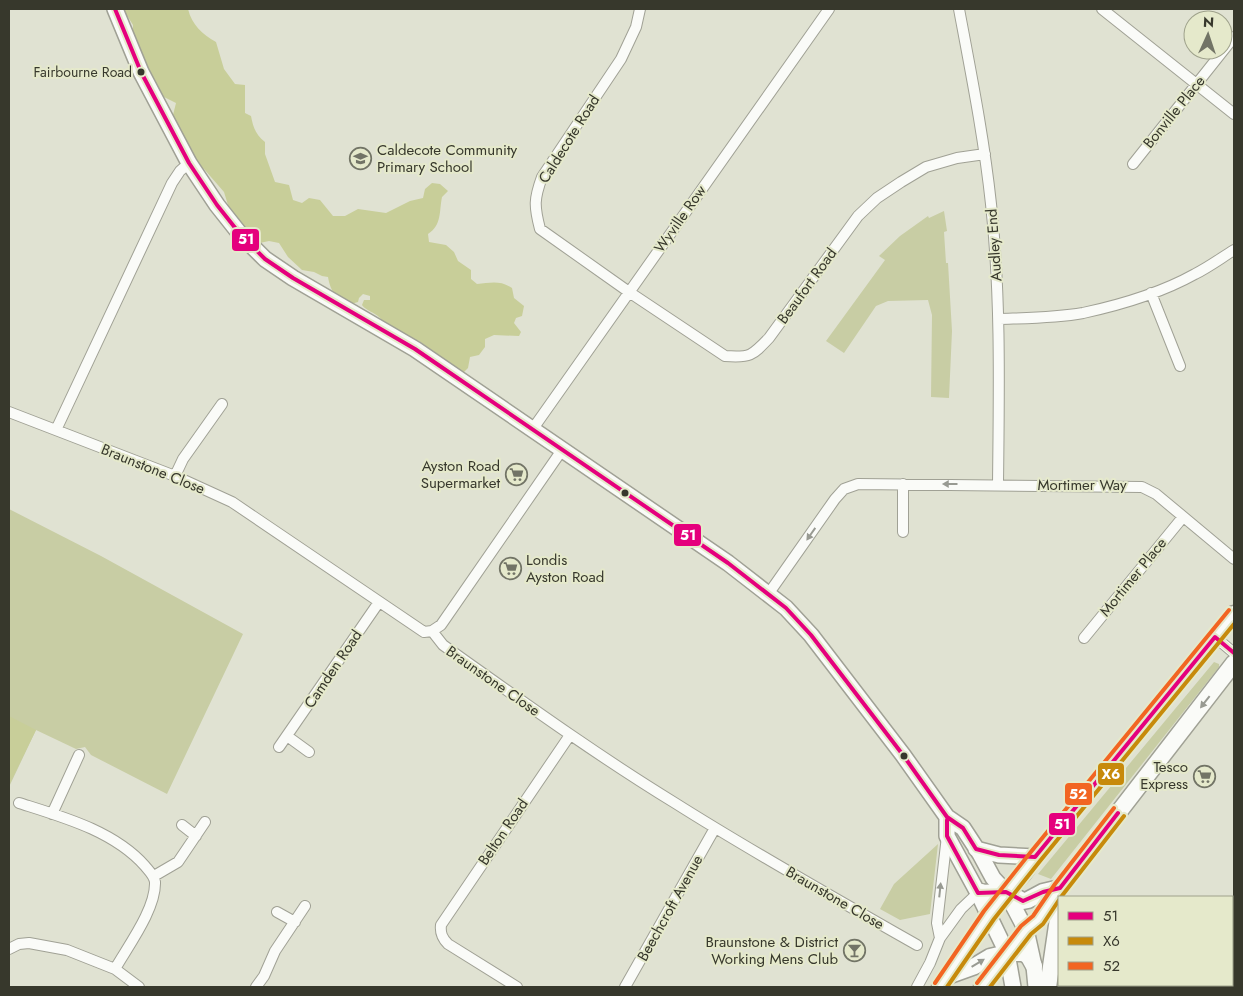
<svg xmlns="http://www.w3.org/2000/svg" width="1243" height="996" font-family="Jost,sans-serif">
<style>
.green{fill:#c8cda4}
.forest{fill:#c8ce99}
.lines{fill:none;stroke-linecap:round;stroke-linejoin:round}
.street-casing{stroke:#a0a195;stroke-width:12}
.secondary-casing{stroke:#a0a195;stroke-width:18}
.primary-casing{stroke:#a0a195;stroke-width:19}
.street{stroke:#fafbf8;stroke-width:10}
.secondary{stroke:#fafbf8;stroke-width:15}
.primary{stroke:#fafbf8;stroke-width:16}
.bus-1-casing{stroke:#e5e9cb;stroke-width:8}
.bus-2-casing{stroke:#e5e9cb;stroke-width:8}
.bus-3-casing{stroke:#e5e9cb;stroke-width:8}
.bus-1{stroke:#e5007d;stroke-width:4}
.bus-2{stroke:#c78a0b;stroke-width:4}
.bus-3{stroke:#f26522;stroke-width:4}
.oneway{fill:#989a92}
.bus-dot{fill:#37382c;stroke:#e5e9cb;stroke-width:2}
.labels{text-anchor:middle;stroke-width:4;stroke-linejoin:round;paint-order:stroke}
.bus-label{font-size:14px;fill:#37382c;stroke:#e5e9cb;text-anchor:end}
.street-label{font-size:15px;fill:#37382c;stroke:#e5e9cb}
.poi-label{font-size:15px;fill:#37382c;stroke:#e5e9cb;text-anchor:end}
.line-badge{stroke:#e5e9cb;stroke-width:2}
.badge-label{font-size:14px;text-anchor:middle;font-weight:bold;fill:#fff}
</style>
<rect width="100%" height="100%" fill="#e0e2d2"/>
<path class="green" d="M944 211 947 231 944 232 946 263H948L952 331 949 398 931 397 932 315 928 300 888 301 876 306 844 353 826 341 885 260 879 256 900 236 928 216 929 218Z
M9 509 101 556 243 634 167 794 91 755 85 747 76 749 36 730 9 787Z
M1214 662 1219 664V667L1051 879 1038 874Z
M938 844 930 914 900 920 880 909 894 884Z"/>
<path class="forest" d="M123 9H188C192 25 202 34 216 42L224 69 235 84 245 85V113L251 116C253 127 256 135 265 142V154L275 182 289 185 293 200 302 203 309 198 320 200 333 216H345L358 209 386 213 410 201 423 198 425 189 432 183 440 184 448 191 442 197C439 212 442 225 428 234L429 242 446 245 454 252 458 261 471 270V279L477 284C490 283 500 280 512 288L514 298 524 306 522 316 516 318 514 323 521 332 519 336 494 335 485 339V347L479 355 470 357 468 368 464 372 457 374 453 370 452 364 445 362 440 356 419 341 408 337 384 325C381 313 368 313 362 305L364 300H370V296L363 294 359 298 358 302 351 304C336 296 331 294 328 277L322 276 314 272 302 270 288 257 279 243 269 241 255 244 233 214 228 205 224 192 204 169 196 165 186 140 175 123 173 115 176 103 162 96 155 80 145 71 133 40V25Z
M9 716 36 730 10 783H9Z"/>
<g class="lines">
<defs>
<path id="street" d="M640 9 636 27 621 59 542 177C534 199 534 206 540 229L629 292 725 356C750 358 752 356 769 338L858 216 877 198 901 182 926 167 957 158 985 154
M959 9C971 73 984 138 991 204 1001 297 999 391 998 484
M1102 9 1234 114
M1133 164 1234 37
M1151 293 1180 366
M999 319C1027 318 1055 318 1083 313 1120 305 1161 293 1195 274 1209 267 1221 258 1234 250
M9 412 175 476 232 502 424 632 432 631 443 645C519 699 595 754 675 803 754 853 836 899 917 945
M56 430 172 183 180 171 189 163
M532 430 829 9
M175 476 183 459 222 404
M903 532V484
M769 593 835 499 844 489 858 484 1142 487 1156 494 1234 559
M432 631 441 625 562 450
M1215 637 1234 653
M1084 638 1183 517
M287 736 309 752
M279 747 379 602
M19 803C63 817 114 831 145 866 149 871 154 875 155 882 156 909 128 946 115 969
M52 814 79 755
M182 825 196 836
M154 876 178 862 205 822
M277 912 295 922
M940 938 937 923 947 836
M9 949 19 944 29 943 67 950 115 969 139 987
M256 987 264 976 275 951 305 906
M517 987 448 944C442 938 440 933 441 925L570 735
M625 987 715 828
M917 987 930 963 940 938 961 909 982 889"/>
<path id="secondary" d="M115 9 141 72 189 163 217 205 240 234 265 259 293 278 415 349 728 563 786 608 811 635 903 755 947 817 963 828 980 854 993 878 1006 892 1026 930 1034 966 1036 987
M947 817V836L978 893 1007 953 1013 987
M976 849 999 855 1035 857"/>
<path id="primary" d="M978 893 1006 892 1023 901 1028 900 1043 892 1060 888
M950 975 975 966 990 957 1007 953H1024L1029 957 1034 966
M940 987 989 915 1006 892 1023 874 1035 857 1234 614
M982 987 1026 930 1038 920 1060 888 1234 663
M1048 987 1059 912"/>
</defs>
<use href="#street" class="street-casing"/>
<use href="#secondary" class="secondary-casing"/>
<use href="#primary" class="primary-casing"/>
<use href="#street" class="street"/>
<use href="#secondary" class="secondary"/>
<use href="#primary" class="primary"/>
<defs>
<path id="bus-1" d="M115 9 141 72 189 163 217 205 240 234 265 259 293 278 415 349 728 563 786 608 811 635 903 755 947 817 963 828 976 849 999 855 1035 857 1215 637 1234 653
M947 820V836L978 893 1006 892 1023 901 1043 892 1060 888 1118 813"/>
<path id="bus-2" d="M1061 897 1124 816
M947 987 994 919 1040 861 1234 624
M990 987 1031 934 1043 924 1059 900"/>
<path id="bus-3" d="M935 983 984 911 1030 853 1229 610
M977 983 1021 926 1033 916 1055 884 1114 808"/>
</defs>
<use href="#bus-1" class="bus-1-casing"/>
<use href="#bus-2" class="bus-2-casing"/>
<use href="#bus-3" class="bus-3-casing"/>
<use href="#bus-1" class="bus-1"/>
<use href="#bus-2" class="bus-2"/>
<use href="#bus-3" class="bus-3"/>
</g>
<defs><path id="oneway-solid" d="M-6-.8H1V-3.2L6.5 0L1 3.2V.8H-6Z" transform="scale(1.25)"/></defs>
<g class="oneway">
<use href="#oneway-solid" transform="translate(950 484) rotate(-180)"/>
<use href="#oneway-solid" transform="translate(811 534) rotate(125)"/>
<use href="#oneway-solid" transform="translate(1205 702) rotate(128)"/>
<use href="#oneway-solid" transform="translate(940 890) rotate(-84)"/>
<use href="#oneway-solid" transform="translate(978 963) rotate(-31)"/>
</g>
<defs>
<symbol id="school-ring" viewBox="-11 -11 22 22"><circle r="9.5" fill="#e5e9cb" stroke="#727466" stroke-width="1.5"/><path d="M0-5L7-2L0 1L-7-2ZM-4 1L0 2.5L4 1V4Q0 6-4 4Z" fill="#727466"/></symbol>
<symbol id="supermarket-ring" viewBox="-11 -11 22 22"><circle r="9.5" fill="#e5e9cb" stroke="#727466" stroke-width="1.5"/><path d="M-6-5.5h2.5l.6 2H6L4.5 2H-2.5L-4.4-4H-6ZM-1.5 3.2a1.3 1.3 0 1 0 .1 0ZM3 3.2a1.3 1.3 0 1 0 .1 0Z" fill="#727466"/></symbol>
<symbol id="bar-ring" viewBox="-11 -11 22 22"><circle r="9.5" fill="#e5e9cb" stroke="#727466" stroke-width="1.5"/><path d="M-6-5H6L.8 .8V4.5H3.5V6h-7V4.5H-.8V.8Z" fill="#727466"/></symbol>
</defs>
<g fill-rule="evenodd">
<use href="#school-ring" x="348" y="146" width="25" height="25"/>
<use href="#supermarket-ring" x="504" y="462" width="25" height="25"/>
<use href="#supermarket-ring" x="498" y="556" width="25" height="25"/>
<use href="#supermarket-ring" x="1192" y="764" width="25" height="25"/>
<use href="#bar-ring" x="842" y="938" width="25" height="25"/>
</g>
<g class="bus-dot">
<circle cx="141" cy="72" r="4.5"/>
<circle cx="625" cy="493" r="4.5"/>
<circle cx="904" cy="756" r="4.5"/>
</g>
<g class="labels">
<g class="bus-label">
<text x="132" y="77">Fairbourne Road</text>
</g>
<g class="street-label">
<text transform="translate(1174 112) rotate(-51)" y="5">Bonville Place</text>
<text transform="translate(569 139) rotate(-58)" y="5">Caldecote Road</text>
<text transform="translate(680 219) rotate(-55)" y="5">Wyville Row</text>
<text transform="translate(994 245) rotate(-94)" y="5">Audley End</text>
<text transform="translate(807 286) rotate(-54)" y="5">Beaufort Road</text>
<text transform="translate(153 469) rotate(22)" y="5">Braunstone Close</text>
<text x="1082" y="490">Mortimer Way</text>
<text transform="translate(1133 577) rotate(-51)" y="5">Mortimer Place</text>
<text transform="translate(333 669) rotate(-56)" y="5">Camden Road</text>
<text transform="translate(493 681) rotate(35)" y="5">Braunstone Close</text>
<text transform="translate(503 832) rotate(-56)" y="5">Belton Road</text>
<text transform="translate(835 898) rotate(30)" y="5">Braunstone Close</text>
<text transform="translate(670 908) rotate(-61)" y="5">Beechcroft Avenue</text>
</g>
<g class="poi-label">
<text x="377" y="155" text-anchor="start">Caldecote Community<tspan x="377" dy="17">Primary School</tspan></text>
<text x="500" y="471">Ayston Road<tspan x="500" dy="17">Supermarket</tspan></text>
<text x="526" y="565" text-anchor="start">Londis<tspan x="526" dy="17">Ayston Road</tspan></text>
<text x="1188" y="772">Tesco<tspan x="1188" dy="17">Express</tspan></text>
<text x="838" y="947">Braunstone &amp; District<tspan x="838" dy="17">Working Mens Club</tspan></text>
</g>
</g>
<g class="line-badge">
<rect x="231" y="228" width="29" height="24" rx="5" fill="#e5007d"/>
<rect x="673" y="523" width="29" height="24" rx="5" fill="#e5007d"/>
<rect x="1097" y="762" width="28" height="24" rx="5" fill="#c78a0b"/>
<rect x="1064" y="782" width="29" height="24" rx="5" fill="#f26522"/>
<rect x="1048" y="812" width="28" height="24" rx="5" fill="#e5007d"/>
</g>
<g class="badge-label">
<text x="246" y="244">51</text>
<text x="688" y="540">51</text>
<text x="1111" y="779">X6</text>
<text x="1078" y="799">52</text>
<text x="1062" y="829">51</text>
</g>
<rect width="1243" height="996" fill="none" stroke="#37382c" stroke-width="20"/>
<rect x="1058" y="896" width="175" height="90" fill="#e5e9cb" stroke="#9fa28b"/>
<rect x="1068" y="912" width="25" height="8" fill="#e5007d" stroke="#9fa28b"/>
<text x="1103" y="921" font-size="15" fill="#37382c">51</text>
<rect x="1068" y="937" width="25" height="8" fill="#c78a0b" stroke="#9fa28b"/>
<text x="1103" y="946" font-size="15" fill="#37382c">X6</text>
<rect x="1068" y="962" width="25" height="8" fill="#f26522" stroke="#9fa28b"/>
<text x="1103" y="971" font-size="15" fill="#37382c">52</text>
<g transform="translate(1208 35) rotate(3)"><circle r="24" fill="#e5e9cb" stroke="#9fa28b"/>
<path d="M0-4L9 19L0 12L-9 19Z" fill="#727466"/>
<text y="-8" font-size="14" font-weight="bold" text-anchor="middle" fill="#37382c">N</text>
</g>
</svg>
